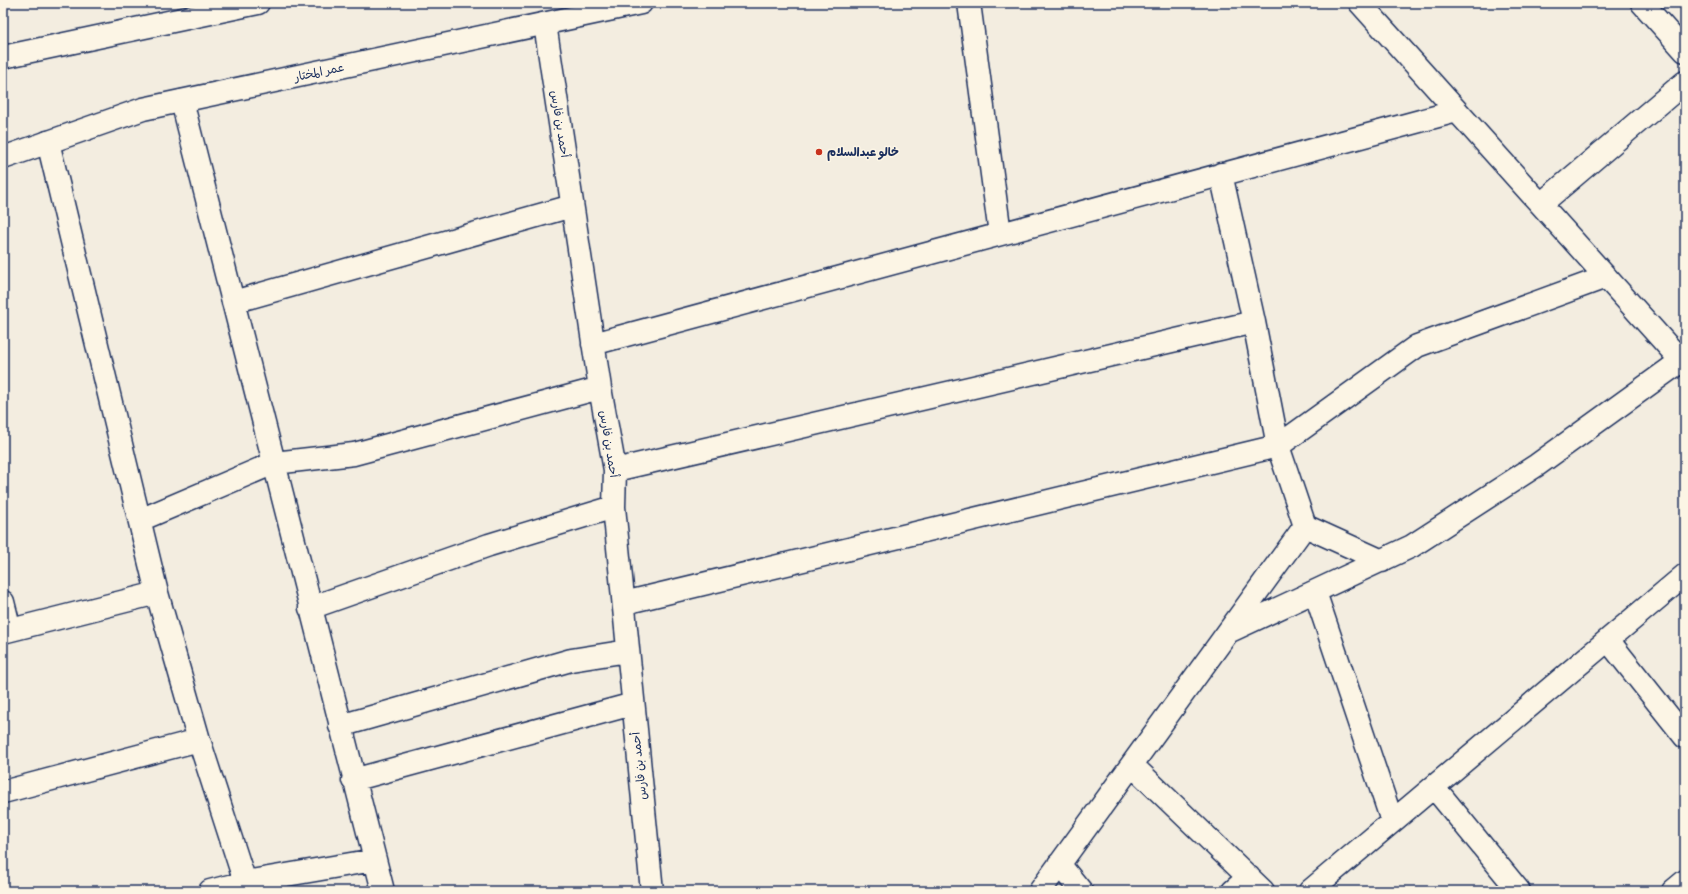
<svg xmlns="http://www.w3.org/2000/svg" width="1688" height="894" font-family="Pangolin,'Playpen Sans Arabic',sans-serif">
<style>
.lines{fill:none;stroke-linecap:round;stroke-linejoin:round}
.minor-casing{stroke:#1b2f5e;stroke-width:25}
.tertiary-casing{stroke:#1b2f5e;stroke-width:25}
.minor{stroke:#fcf5e5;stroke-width:22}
.tertiary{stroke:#fcf5e5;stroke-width:22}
.poi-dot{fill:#c8321e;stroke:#fcf5e5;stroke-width:1.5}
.labels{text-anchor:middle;stroke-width:3;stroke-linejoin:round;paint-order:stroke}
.street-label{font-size:12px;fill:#1b2f5e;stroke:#fcf5e5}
.poi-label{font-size:12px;font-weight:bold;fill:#1b2f5e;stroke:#fcf5e5;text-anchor:start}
</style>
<rect width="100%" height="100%" fill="#f3ede0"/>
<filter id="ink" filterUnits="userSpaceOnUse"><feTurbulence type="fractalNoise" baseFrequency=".025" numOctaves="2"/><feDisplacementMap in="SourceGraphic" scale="8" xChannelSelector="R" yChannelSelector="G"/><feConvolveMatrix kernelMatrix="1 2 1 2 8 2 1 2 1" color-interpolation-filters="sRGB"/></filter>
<g filter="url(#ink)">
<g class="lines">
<defs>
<path id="minor" d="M969 3 1000 234
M1360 3 1685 365
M1642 3 1685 51
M545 24 600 388 615 470 614 507 652 891
M182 101 383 891
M48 142 157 593 199 740 245 882
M1541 204 1685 82
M233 302 572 206
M593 344 1457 111
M615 470 1254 322
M140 520 274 463 354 454 600 388
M1382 561 1305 526 1278 446 1417 346 1606 277
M1315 592 1392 821
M3 602 10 630
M624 603 1278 446 1254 322 1221 174
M310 608 489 545 614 507
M3 632 157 593
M1228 632 1412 546 1537 465 1681 361
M1608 640 1685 737
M340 726 571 660 628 651
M1132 765 1263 891
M353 780 633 704
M1434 787 1519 891
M3 792 199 740
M1059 864 1081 891
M210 891 245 882 374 860
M1040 891 1305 526
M1233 891 1249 877
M1310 891 1685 575
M1673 891 1685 881"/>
<path id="tertiary" d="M3 57 258 3
M3 158 143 109 641 3"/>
</defs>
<use href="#minor" class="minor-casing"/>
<use href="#tertiary" class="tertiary-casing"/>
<use href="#minor" class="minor"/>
<use href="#tertiary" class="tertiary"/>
</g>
</g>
<circle class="poi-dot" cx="819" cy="152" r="4"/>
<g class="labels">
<g class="street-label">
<text transform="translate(319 72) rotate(-12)" y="4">عمر المختار</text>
<text transform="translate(560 124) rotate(81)" y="4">أحمد بن فارس</text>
<text transform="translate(609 444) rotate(81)" y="4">أحمد بن فارس</text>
<text transform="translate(639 766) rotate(-96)" y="4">أحمد بن فارس</text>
</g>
<g class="poi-label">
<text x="827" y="156">خالو عبدالسلام</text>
</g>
</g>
<rect width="1688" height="894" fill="none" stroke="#fcf5e5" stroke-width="16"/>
<rect x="8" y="8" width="1672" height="878" fill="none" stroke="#1b2f5e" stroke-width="1.5" filter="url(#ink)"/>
</svg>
